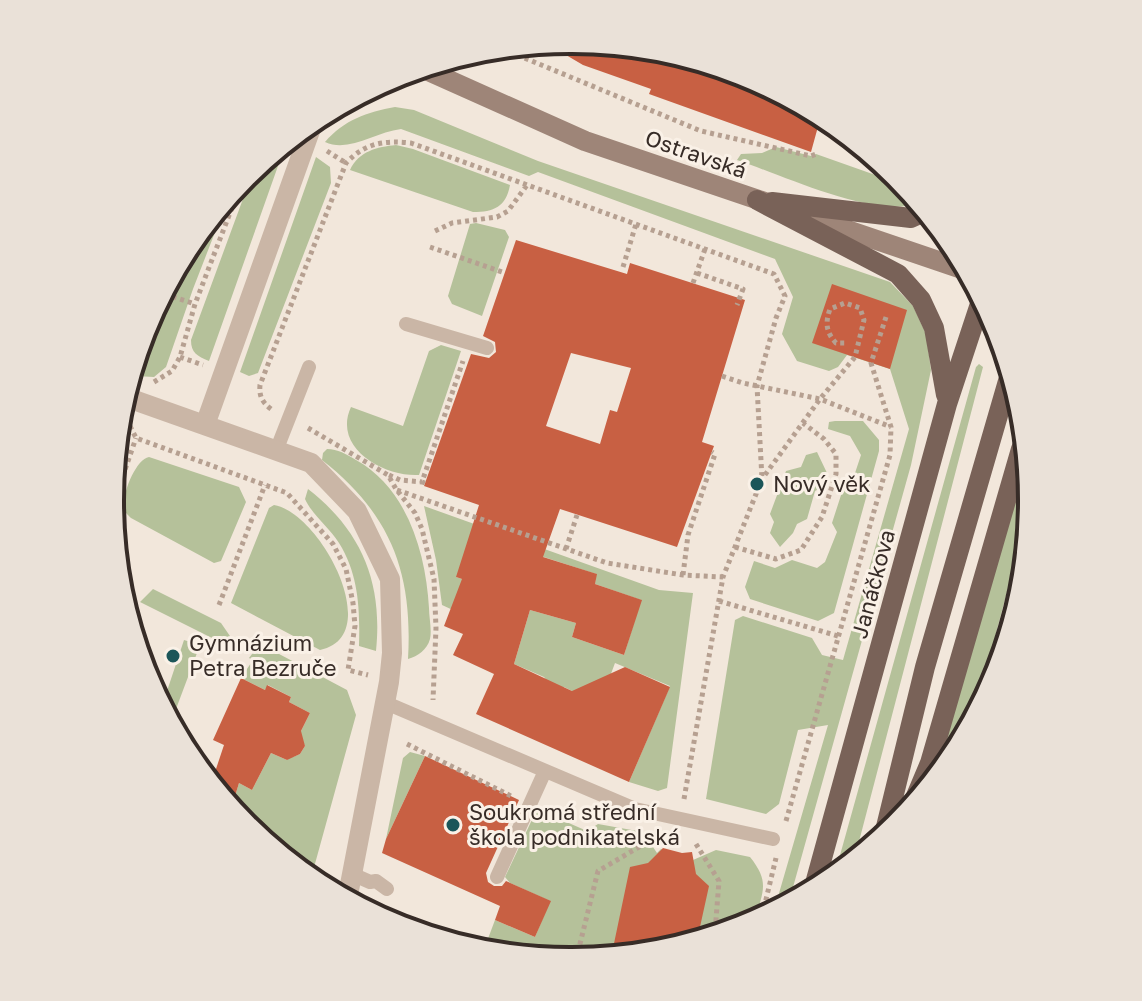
<svg xmlns="http://www.w3.org/2000/svg" width="1142" height="1001" font-family="'Golos Text',sans-serif">
<style>
.green{fill:#b5c19a}
.building{fill:#c86043;fill-rule:evenodd}
.lines{fill:none;stroke-linecap:round;stroke-linejoin:round}
.path{stroke:#b6a091;stroke-width:5;stroke-dasharray:4 4;stroke-linecap:butt}
.lane{stroke:#cab6a6;stroke-width:14}
.street{stroke:#cab6a6;stroke-width:20}
.secondary{stroke:#9e8578;stroke-width:20}
.primary{stroke:#796258;stroke-width:20}
.poi-dot{fill:#1c5659;stroke:#faf1e7;stroke-width:3}
.labels{text-anchor:middle;stroke-width:6;stroke-linejoin:round;paint-order:stroke}
.street-label{font-size:22px;fill:#372c27;stroke:#faf1e7}
.poi-label{font-size:22px;fill:#372c27;stroke:#faf1e7;text-anchor:start}
.rim{fill:none;stroke:#372c27;stroke-width:4}
</style>
<rect width="100%" height="100%" fill="#f2e7db"/>
<path class="green" d="M395 107 414 110 538 161 890 282 913 306 926 334 931 370 911 465 790 898 775 907 828 725 798 730 779 804 766 814 706 799 735 620 743 616 812 638 822 655 843 660 909 429 890 369 847 355 838 367 829 371 797 361 782 334 793 297 775 259 538 172 529 176 401 129C375 132 349 153 325 142 344 120 367 112 395 107Z
M396 145 413 149 510 185C506 207 494 212 473 212L350 170C359 151 377 147 396 145Z
M776 147 811 156 816 154 881 177 899 178 916 204C872 218 782 175 737 160L741 154 762 153Z
M284 149 209 361C197 356 191 353 191 340L254 169Z
M316 157 330 167 331 183 258 373 249 376 240 372Z
M226 204 193 289 166 367 154 377 135 376 146 324Z
M476 223 505 230 509 237 482 316 452 304 448 296 470 224Z
M441 345 461 351 419 475C384 477 332 448 351 407L403 426 429 351Z
M979 364 983 367 856 853 837 866 976 367Z
M835 421H863L879 440V451L834 613 818 621 750 599 745 587 754 561 775 568 792 560 817 568 825 562 837 532 832 523 843 489 851 485 861 455 850 436 828 429 829 422Z
M327 449C338 449 346 454 356 460 407 488 426 553 429 608 429 617 432 630 430 639 427 650 418 656 408 659 413 573 391 514 322 460L323 453Z
M817 452 827 473 822 487 815 491 807 519 797 524 793 533 780 547 770 533 774 522 770 514 786 471 801 467 806 455Z
M149 457 239 487 246 502 221 561 214 563 131 518C127 514 125 513 124 507 122 494 136 459 149 457Z
M1024 464 1031 501 990 656 967 721 940 762Z
M308 489C362 531 383 583 376 651L359 646C360 610 359 575 339 543 329 527 313 516 305 499Z
M274 505C321 513 386 637 320 650L231 603 269 508Z
M424 506 659 590 693 593 667 788 658 791 629 782 670 686 615 663 596 714 591 687 584 686 576 693 564 687 559 696 544 677 514 664 530 610 576 623 572 637 624 655 641 600 595 584 596 574 510 546 456 577 465 580 455 611 442 605 436 560Z
M153 589 221 623 232 639 230 647 140 602Z
M184 640 200 645 173 717 163 703Z
M264 646 347 690 356 715 313 871 245 826 232 806 239 783 252 790 271 753 287 760 290 756 293 757 300 754 305 746 299 735 310 713 289 702 291 697 268 685 265 690 241 678 253 660 249 658 255 650Z
M410 752 425 756 386 839 403 758Z
M537 809 587 831 598 824 643 832 657 853 661 849 693 860 716 850 750 857C770 882 763 891 755 920L747 926 571 961 486 944 495 920 535 937 550 901 510 883 505 877Z"/>
<path class="building" d="M571 40 748 75 819 123 811 152 649 94 651 89 583 65 549 45Z
M516 240 627 274 630 263 745 300 702 442 714 446 677 547 560 509 543 557 597 574 595 584 642 600 624 655 572 637 576 623 530 610 514 664 572 691 625 667 670 687 629 782 476 714 494 674 453 655 463 634 444 626 462 579 456 577 479 505 424 486 471 354 489 358 496 352 495 342 483 336ZM571 353 631 368 617 412 610 410 600 444 546 426Z
M832 284 907 310 890 369 812 343Z
M241 678 265 690 267 685 291 697 289 702 310 713 301 731 305 746 300 754 287 760 271 753 252 790 239 783 232 806 213 778 224 745 213 740Z
M425 756 519 800 486 873 488 882 494 886H502L506 881 551 901 535 937 495 920 500 906 382 853 386 839Z
M663 848 682 853 692 852 696 874 709 886 698 936 612 953 630 867 648 863Z"/>
<g class="lines">
<path class="path" d="M510 52 701 131 811 156 816 154
M327 151 346 163
M435 231 452 223 497 217 508 211 527 185
M430 247 505 273
M623 267 636 224
M697 273 743 289 737 305
M693 283 705 249
M165 294 195 304
M180 357 203 365
M722 376 743 383 820 399 891 427
M154 382 172 371 180 357 195 304 243 179
M271 409C262 402 259 396 260 385L346 163C365 143 384 140 411 143L774 274 785 296 776 318 757 386 762 479
M130 426 136 438 287 493 333 544 346 569 353 603 355 626 348 670 368 675
M308 428 388 475 396 489 415 513 422 529 434 579 436 628 433 700
M389 475 400 480 422 482
M425 483 422 482 463 361
M397 490 607 563 683 575 723 577
M112 507 136 438
M735 547 776 559 801 550 822 517 836 474V454L824 439 803 423
M566 549 577 515
M683 575 688 535 715 454 712 452
M719 601 838 636
M219 605 265 485
M996 678 997 675
M407 744 513 797
M684 799 723 577 762 479 820 399 855 357 864 320 860 308 845 303 830 309C825 323 826 332 836 343H848
M786 821 890 455 891 427 871 363 887 314
M696 844 719 881 715 932
M762 916 776 858
M576 960 598 871 658 836"/>
<path class="lane" d="M406 324 487 348
M276 451 309 367
M386 703 635 809 773 839
M352 874 370 882 376 881 387 889
M497 877 545 771"/>
<path class="street" d="M131 399 311 463 357 511 390 579 392 653 389 682 348 895
M205 425 310 131"/>
<path class="secondary" d="M424 69 585 141 959 268"/>
<path class="primary" d="M757 200 898 274 921 300 934 328 946 395
M772 202 911 218 922 213
M914 801 930 763 1021 449
M884 835 925 667 1008 381
M816 880 947 404 981 301"/>
</g>
<g class="poi-dot">
<circle cx="757" cy="484" r="8"/>
<circle cx="173" cy="656" r="8"/>
<circle cx="453" cy="825" r="8"/>
</g>
<g class="labels">
<g class="street-label">
<text transform="translate(696 154) rotate(19)" y="8">Ostravská</text>
<text transform="translate(873 584) rotate(-75)" y="8">Janáčkova</text>
</g>
<g class="poi-label">
<text x="773" y="492">Nový věk</text>
<text x="189" y="651">Gymnázium<tspan x="189" dy="25">Petra Bezruče</tspan></text>
<text x="469" y="820">Soukromá střední<tspan x="469" dy="25">škola podnikatelská</tspan></text>
</g>
</g>
<path d="M0 0H1142V1001H0ZM570 54H572A446 446 0 0 1 1018 500V501A446 446 0 0 1 572 947H570A446 446 0 0 1 124 501V500A446 446 0 0 1 570 54Z" fill="#eae1d8" fill-rule="evenodd"/>
<path class="rim" d="M570 54H572A446 446 0 0 1 1018 500V501A446 446 0 0 1 572 947H570A446 446 0 0 1 124 501V500A446 446 0 0 1 570 54Z"/>
</svg>
